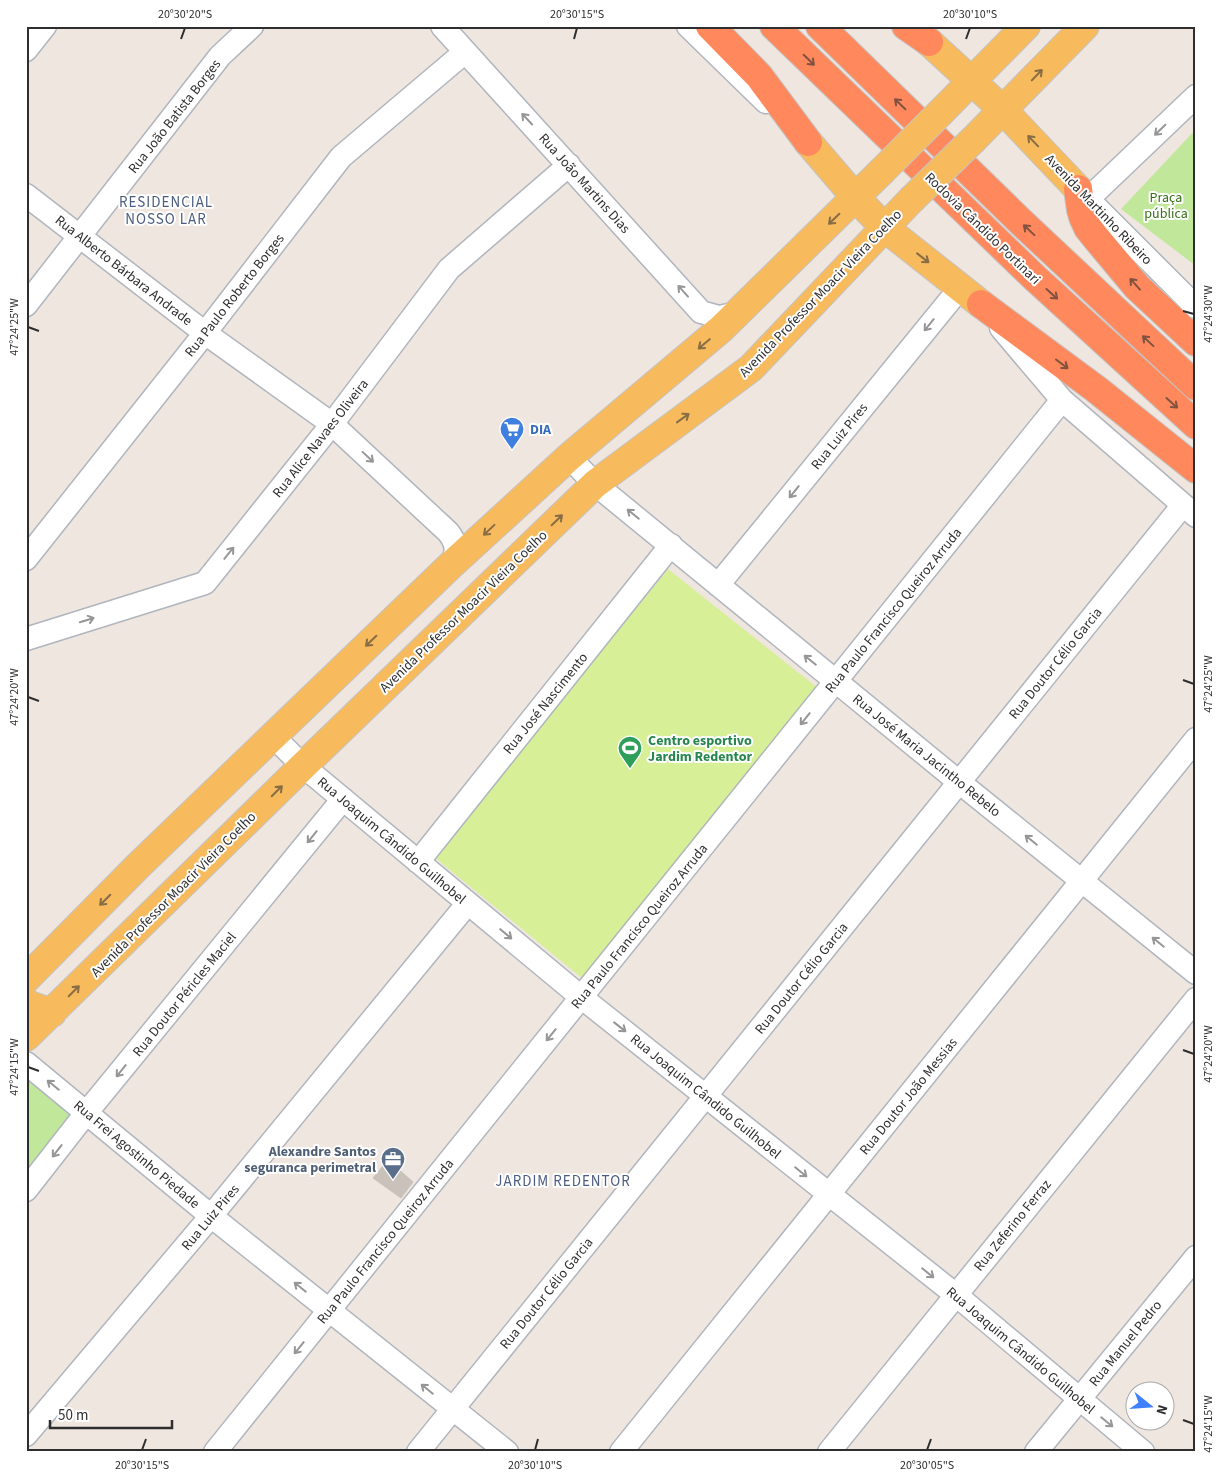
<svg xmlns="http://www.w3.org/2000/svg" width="1222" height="1478" font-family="'Source Sans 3',sans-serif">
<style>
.green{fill:#c1e79b}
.pitch{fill:#d7ef97}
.building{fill:#c8c2bb;stroke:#cbc2b9}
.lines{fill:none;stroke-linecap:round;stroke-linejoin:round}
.minor-casing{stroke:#b0b5be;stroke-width:25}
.major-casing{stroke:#c4c4c4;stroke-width:30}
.highway-casing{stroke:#c4c4c4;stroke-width:30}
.minor{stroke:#fff;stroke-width:22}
.major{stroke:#f7bb5e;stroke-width:28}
.highway{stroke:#ff895c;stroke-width:28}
.major-bridge-casing{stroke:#c4c4c4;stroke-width:30;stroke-linecap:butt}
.major-bridge{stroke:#f7bb5e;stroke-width:28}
.oneway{stroke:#825240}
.oneway2{stroke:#886d44}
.oneway3{stroke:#969696}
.ticks{fill:none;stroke:#2e2e2e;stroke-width:2}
.labels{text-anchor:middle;stroke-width:4;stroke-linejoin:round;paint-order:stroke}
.street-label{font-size:14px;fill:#2e2e2e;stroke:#fff}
.park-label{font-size:14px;fill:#387118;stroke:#fff}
.shop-label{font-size:14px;font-weight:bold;fill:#366cbe;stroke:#fff;text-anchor:start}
.leisure-label{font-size:14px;font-weight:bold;fill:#27864d;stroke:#fff;text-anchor:start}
.service-label{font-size:14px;font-weight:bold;fill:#4e5e75;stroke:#fff;text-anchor:end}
.neighbourhood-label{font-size:15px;letter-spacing:1px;fill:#4b5d81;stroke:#fff}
.neatline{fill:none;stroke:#2e2e2e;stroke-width:2}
.ticks-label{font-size:12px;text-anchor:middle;fill:#2e2e2e}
</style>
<rect width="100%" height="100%" fill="#efe6e0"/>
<path class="green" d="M1196 129V266L1121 209Z
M26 1076 71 1115 26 1170Z"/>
<path class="pitch" d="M668 569 819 689 583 979 434 857Z"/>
<path class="building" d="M388 1160 413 1182 401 1198 373 1178Z"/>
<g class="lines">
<defs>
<path id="minor" d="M442 26 701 312 719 317 738 313
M688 26 766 102
M26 50 45 26
M1078 189 1196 307
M26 195 205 333 332 424 448 532C457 543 458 552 451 565
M1088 199 1196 96
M26 305 220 56 252 26
M1001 328 1062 400 1196 516
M569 457 595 484 959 782 1196 973
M26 559 205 333 341 157 465 52
M718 585 960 288
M26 639 205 583 332 424 449 269 569 165
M273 736 303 766 581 997 956 1295 1143 1452
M418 862 671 545
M26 1063 211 1216 507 1452
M26 1190 87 1112 343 799
M26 1435 211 1216 468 903
M215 1452 1062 400
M418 1452 1183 505
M621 1452 1196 739
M829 1452 1196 999
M1036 1452 1196 1257"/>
<path id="major" d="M929 42 1003 110 1078 189
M941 112 1026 26
M974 139 1085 26
M808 142 856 198 885 228 981 304
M26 979 139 865 451 565 569 457 721 329 881 172
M26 1002 29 1005 52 1013
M26 1037 303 766 595 484 751 368 911 200"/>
<path id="highway" d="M710 26 759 76 808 142
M774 26 1035 278 1196 425
M820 26 1020 221 1196 386
M906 26 929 42
M1078 189 1081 210 1083 217 1088 228 1096 238 1137 287 1196 342
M981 304 1096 389 1196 469"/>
</defs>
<use href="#minor" class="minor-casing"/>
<use href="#major" class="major-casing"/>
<use href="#highway" class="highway-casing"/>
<use href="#minor" class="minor"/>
<use href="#major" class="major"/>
<use href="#highway" class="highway"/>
<defs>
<path id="major-bridge" d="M881 172 941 112
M911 200 974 139"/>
</defs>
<use href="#major-bridge" class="major-bridge-casing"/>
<use href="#major-bridge" class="major-bridge"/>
</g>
<defs><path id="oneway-shaft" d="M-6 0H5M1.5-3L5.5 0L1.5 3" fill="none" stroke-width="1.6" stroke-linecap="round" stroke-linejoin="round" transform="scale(1.25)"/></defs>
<g class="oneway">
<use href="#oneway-shaft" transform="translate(809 60) rotate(44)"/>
<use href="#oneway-shaft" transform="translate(900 104) rotate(-136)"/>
<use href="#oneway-shaft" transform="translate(1029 230) rotate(-137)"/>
<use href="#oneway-shaft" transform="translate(1135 284) rotate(-132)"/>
<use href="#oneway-shaft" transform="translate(1052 294) rotate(42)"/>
<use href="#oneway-shaft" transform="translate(1148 341) rotate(-137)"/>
<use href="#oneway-shaft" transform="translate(1062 364) rotate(37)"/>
<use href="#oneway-shaft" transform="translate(1172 403) rotate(42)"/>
</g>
<g class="oneway2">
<use href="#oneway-shaft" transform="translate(1037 75) rotate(-46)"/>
<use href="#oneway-shaft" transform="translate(1033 141) rotate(-134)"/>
<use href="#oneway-shaft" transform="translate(834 219) rotate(136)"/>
<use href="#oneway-shaft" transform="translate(923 258) rotate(38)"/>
<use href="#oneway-shaft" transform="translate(704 344) rotate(140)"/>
<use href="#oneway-shaft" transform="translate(683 418) rotate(-36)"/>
<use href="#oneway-shaft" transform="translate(557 520) rotate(-44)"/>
<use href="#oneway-shaft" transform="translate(489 530) rotate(137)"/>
<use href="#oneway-shaft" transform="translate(371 641) rotate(136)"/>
<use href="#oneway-shaft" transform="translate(277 791) rotate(-45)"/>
<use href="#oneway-shaft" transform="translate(105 900) rotate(135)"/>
<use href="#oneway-shaft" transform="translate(74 991) rotate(-45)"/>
</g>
<g class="oneway3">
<use href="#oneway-shaft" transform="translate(527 119) rotate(-133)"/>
<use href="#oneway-shaft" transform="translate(1160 130) rotate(136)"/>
<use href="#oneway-shaft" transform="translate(683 291) rotate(-132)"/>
<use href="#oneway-shaft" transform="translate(929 325) rotate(129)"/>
<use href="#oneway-shaft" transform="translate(368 457) rotate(43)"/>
<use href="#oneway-shaft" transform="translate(794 492) rotate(129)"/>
<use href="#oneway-shaft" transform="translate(633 514) rotate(-141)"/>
<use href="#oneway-shaft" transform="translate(229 553) rotate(-51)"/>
<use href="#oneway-shaft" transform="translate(87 620) rotate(-17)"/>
<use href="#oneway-shaft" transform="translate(810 660) rotate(-141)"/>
<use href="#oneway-shaft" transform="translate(805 719) rotate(129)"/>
<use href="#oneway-shaft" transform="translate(312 837) rotate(129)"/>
<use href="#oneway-shaft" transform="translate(1031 840) rotate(-141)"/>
<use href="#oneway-shaft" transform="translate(506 934) rotate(40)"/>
<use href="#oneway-shaft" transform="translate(1158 942) rotate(-141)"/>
<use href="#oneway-shaft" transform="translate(620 1027) rotate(38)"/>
<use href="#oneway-shaft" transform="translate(551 1035) rotate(129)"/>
<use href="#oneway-shaft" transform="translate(121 1071) rotate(129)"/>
<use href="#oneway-shaft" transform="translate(53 1085) rotate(-141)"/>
<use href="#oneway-shaft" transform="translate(57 1151) rotate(128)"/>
<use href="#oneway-shaft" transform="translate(801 1172) rotate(39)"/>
<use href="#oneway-shaft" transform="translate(928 1273) rotate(39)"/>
<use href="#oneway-shaft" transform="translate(300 1287) rotate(-141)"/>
<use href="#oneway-shaft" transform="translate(299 1348) rotate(129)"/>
<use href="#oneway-shaft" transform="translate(427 1389) rotate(-141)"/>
<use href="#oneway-shaft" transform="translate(1107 1422) rotate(39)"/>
</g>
<path class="ticks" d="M181 39 185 28M574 39 577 28M966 39 970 28M1183 311 1194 314M28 327 39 331M1183 680 1194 684M28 697 39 701M1183 1050 1194 1054M28 1067 39 1071M1183 1420 1194 1424M142 1450 146 1439M535 1450 538 1439M927 1450 931 1439"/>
<defs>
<symbol id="supermarket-pin" viewBox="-11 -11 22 30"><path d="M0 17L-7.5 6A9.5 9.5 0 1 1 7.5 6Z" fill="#3f7fe0" stroke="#fff"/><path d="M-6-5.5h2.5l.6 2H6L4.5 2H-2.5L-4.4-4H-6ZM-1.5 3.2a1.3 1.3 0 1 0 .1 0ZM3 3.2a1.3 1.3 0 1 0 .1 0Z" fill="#fff"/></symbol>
<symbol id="stadium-pin" viewBox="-11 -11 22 30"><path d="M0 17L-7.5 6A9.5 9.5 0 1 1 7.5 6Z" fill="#2e9e5b" stroke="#fff"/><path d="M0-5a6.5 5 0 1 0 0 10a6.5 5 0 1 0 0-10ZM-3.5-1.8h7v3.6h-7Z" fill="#fff"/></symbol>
<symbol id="office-pin" viewBox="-11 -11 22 30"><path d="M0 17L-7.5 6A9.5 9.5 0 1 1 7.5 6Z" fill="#5c6f8a" stroke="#fff"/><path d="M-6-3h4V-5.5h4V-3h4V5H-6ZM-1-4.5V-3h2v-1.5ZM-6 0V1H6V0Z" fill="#fff"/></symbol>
</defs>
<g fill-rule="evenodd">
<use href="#supermarket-pin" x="498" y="415" width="28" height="38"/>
<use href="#stadium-pin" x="616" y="734" width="28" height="38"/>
<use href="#office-pin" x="379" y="1145" width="28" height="38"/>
</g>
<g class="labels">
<g class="street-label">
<text transform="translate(174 116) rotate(-52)" y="5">Rua João Batista Borges</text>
<text transform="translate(585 183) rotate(48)" y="5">Rua João Martins Dias</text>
<text transform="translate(1099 209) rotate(46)" y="5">Avenida Martinho Ribeiro</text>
<text transform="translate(983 228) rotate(44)" y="5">Rodovia Cândido Portinari</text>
<text transform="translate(124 270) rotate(38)" y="5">Rua Alberto Bárbara Andrade</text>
<text transform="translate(820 293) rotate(-46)" y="5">Avenida Professor Moacir Vieira Coelho</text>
<text transform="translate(234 295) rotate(-52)" y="5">Rua Paulo Roberto Borges</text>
<text transform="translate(839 436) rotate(-51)" y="5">Rua Luiz Pires</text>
<text transform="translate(320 438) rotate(-52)" y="5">Rua Alice Navaes Oliveira</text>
<text transform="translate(893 610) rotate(-51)" y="5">Rua Paulo Francisco Queiroz Arruda</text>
<text transform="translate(463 611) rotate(-44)" y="5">Avenida Professor Moacir Vieira Coelho</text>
<text transform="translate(1055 663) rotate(-51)" y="5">Rua Doutor Célio Garcia</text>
<text transform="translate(545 703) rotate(-51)" y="5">Rua José Nascimento</text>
<text transform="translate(927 755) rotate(39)" y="5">Rua José Maria Jacintho Rebelo</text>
<text transform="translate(392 840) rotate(40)" y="5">Rua Joaquim Cândido Guilhobel</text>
<text transform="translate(173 894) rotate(-45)" y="5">Avenida Professor Moacir Vieira Coelho</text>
<text transform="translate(639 926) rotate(-51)" y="5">Rua Paulo Francisco Queiroz Arruda</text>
<text transform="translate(801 978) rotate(-51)" y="5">Rua Doutor Célio Garcia</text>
<text transform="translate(184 994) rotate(-51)" y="5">Rua Doutor Péricles Maciel</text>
<text transform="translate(706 1096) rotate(39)" y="5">Rua Joaquim Cândido Guilhobel</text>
<text transform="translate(908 1096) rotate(-51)" y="5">Rua Doutor João Messias</text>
<text transform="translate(137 1154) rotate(40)" y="5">Rua Frei Agostinho Piedade</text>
<text transform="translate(210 1217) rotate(-50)" y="5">Rua Luiz Pires</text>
<text transform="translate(1012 1225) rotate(-51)" y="5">Rua Zeferino Ferraz</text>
<text transform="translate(385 1241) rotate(-51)" y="5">Rua Paulo Francisco Queiroz Arruda</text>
<text transform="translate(546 1293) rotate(-51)" y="5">Rua Doutor Célio Garcia</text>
<text transform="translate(1125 1343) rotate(-51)" y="5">Rua Manuel Pedro</text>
<text transform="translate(1021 1350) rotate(40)" y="5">Rua Joaquim Cândido Guilhobel</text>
</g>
<g class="park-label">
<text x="1166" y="202">Praça<tspan x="1166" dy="16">pública</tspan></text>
</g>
<g class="shop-label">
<text x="530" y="434">DIA</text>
</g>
<g class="leisure-label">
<text x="648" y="745">Centro esportivo<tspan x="648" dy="16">Jardim Redentor</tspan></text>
</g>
<g class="service-label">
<text x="376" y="1156">Alexandre Santos<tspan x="376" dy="16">seguranca perimetral</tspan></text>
</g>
<g class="neighbourhood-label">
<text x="166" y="207">RESIDENCIAL<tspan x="166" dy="17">NOSSO LAR</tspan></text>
<text x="563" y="1186">JARDIM REDENTOR</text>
</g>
</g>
<rect width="1222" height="1478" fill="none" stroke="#ffffff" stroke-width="55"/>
<g transform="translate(1150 1406) rotate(107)"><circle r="24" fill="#ffffff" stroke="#ababab"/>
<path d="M0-4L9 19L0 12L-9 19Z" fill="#3e80ff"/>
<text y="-8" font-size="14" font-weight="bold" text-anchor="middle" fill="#2e2e2e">N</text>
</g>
<path d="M50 1420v8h122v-8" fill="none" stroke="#2e2e2e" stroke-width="2.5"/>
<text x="58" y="1420" font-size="15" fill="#2e2e2e" stroke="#ffffff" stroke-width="4" paint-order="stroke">50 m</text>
<rect x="28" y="28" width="1166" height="1422" class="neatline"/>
<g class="ticks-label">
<text x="185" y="18">20°30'20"S</text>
<text x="577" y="18">20°30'15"S</text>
<text x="970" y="18">20°30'10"S</text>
<text transform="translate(1208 314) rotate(-90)" y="4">47°24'30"W</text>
<text transform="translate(14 327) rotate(-90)" y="4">47°24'25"W</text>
<text transform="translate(1208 684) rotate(-90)" y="4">47°24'25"W</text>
<text transform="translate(14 697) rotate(-90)" y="4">47°24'20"W</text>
<text transform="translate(1208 1054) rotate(-90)" y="4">47°24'20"W</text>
<text transform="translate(14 1067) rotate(-90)" y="4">47°24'15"W</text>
<text transform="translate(1208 1424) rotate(-90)" y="4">47°24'15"W</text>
<text x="142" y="1469">20°30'15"S</text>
<text x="535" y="1469">20°30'10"S</text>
<text x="927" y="1469">20°30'05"S</text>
</g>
</svg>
